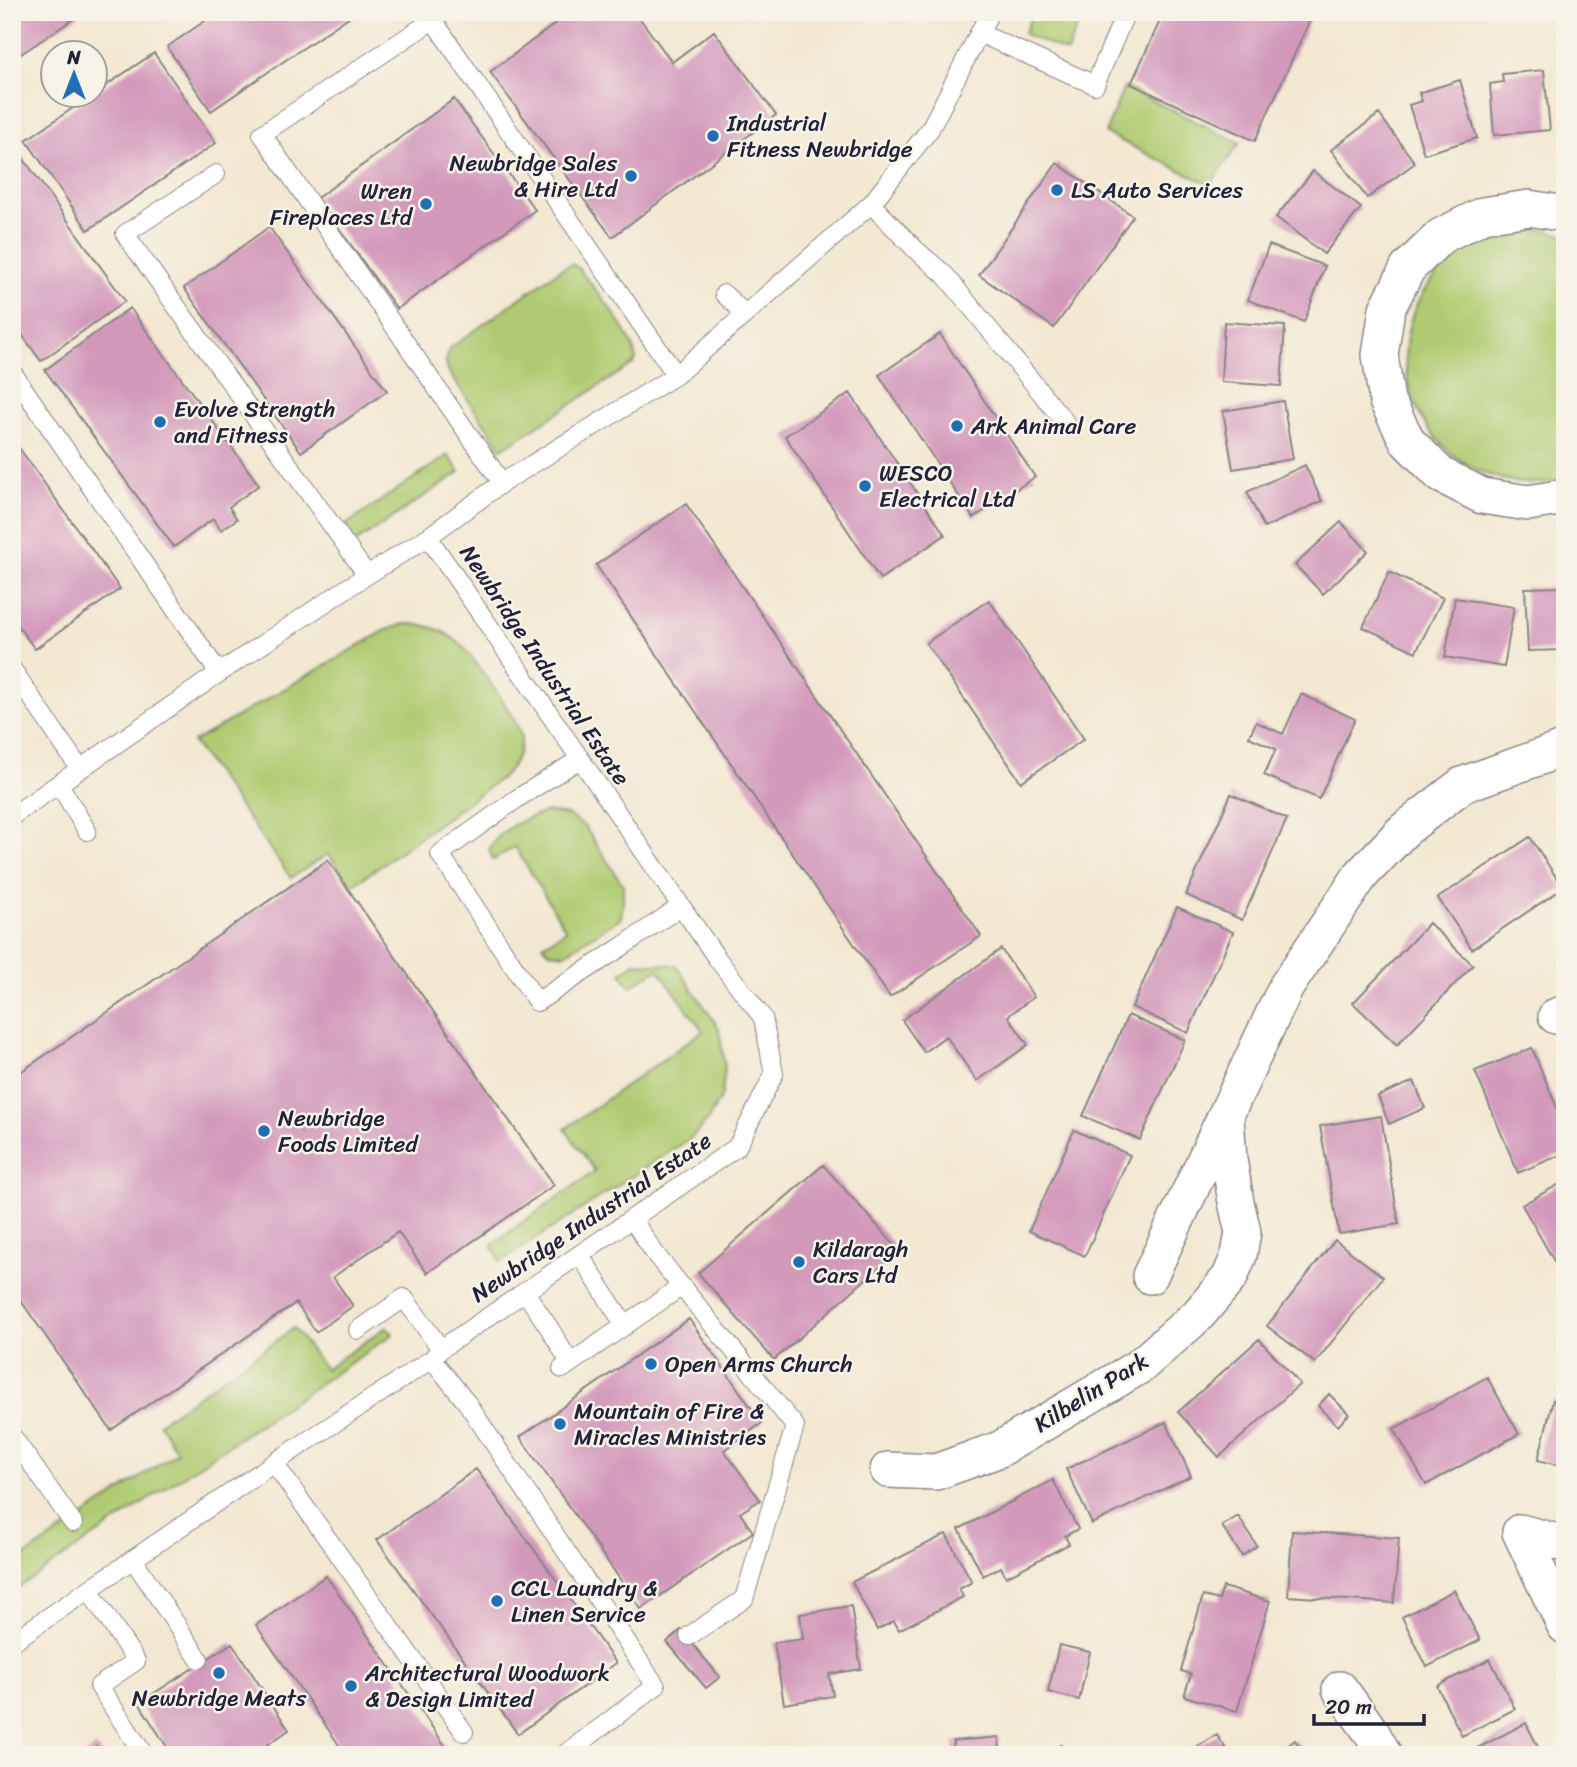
<svg xmlns="http://www.w3.org/2000/svg" width="1577" height="1767" font-family="Sriracha,sans-serif">
<style>
.green{fill:#afca70;stroke:#687656;stroke-width:2}
.building{fill:#d399bb}
.lines{fill:none;stroke-linecap:round;stroke-linejoin:round}
.service-casing{stroke:#8a8586;stroke-width:20}
.minor-casing{stroke:#8a8586;stroke-width:38}
.service{stroke:#fff;stroke-width:18}
.minor{stroke:#fff;stroke-width:35}
.poi-dot{fill:#1f6fb2;stroke:#f7f3e8;stroke-width:2.5}
.labels{text-anchor:middle;stroke-width:5;stroke-linejoin:round;paint-order:stroke}
.poi-label{font-size:23px;fill:#22223b;stroke:#f7f3e8;text-anchor:start}
.street-label{font-size:23px;fill:#22223b;stroke:#f7f3e8}
</style>
<rect width="100%" height="100%" fill="#f7f3e8"/>
<filter id="ink" filterUnits="userSpaceOnUse"><feTurbulence type="fractalNoise" baseFrequency=".0143" numOctaves="2"/><feDisplacementMap in="SourceGraphic" scale="14" xChannelSelector="R" yChannelSelector="G"/><feConvolveMatrix kernelMatrix="1 2 1 2 8 2 1 2 1" color-interpolation-filters="sRGB"/></filter>
<filter id="wash" filterUnits="userSpaceOnUse"><feTurbulence type="fractalNoise" baseFrequency=".00686" numOctaves="4" result="noise"/><feDisplacementMap in="SourceGraphic" scale="28" xChannelSelector="R" yChannelSelector="G"/><feGaussianBlur stdDeviation="1.57" result="paint"/><feColorMatrix in="noise" values="0 0 0 0 0 0 0 0 0 0 0 0 0 0 0 0 0 1.4 0 .05"/><feComposite in="paint" operator="in"/></filter>
<g filter="url(#wash)">
<rect width="100%" height="100%" fill="#f3e8d2"/>
<path class="green" d="M1033 12H1083L1067 52 1024 34Z
M1124 87 1240 143 1210 185 1105 133Z
M1518 230H1544L1565 235V479C1549 482 1533 485 1517 482 1415 467 1369 349 1439 271 1453 256 1472 243 1492 236 1500 233 1509 232 1518 230Z
M573 264 579 269C596 291 633 332 636 359L633 364 502 449 448 371 446 361 450 348 564 267Z
M448 455 460 472 355 543 344 526Z
M404 624C417 624 429 625 441 631 447 634 454 639 459 643 471 654 521 723 521 738 521 752 513 766 504 776L352 886 328 854 291 878 193 742 386 630Z
M548 812 568 815 585 827 623 885V902L621 918 564 954 549 952 543 945 566 930 515 847 493 860 489 850C498 829 526 817 548 812Z
M635 963 676 965 719 1028 725 1068 722 1095 708 1120 691 1138 500 1262 492 1244 595 1171 565 1129 703 1031 658 969 630 987 621 973Z
M387 1327 393 1334 12 1592V1565L177 1452 159 1423 294 1328 325 1369Z"/>
<g id="blocks">
<path class="building" d="M12 12H84L12 60Z
M218 12H356L211 111 167 47Z
M571 12H635L672 62 714 31 776 115 612 237 490 72Z
M1164 12H1293L1310 20 1255 141 1131 84Z
M154 53 216 143 88 230 26 140Z
M1544 70 1550 130 1494 135 1490 84 1503 82 1502 74Z
M1460 80 1477 138 1424 154 1409 105 1422 101 1419 93Z
M454 99 535 210 397 309 317 198Z
M1379 114 1415 163 1367 198 1331 150Z
M18 151 125 301 41 361 12 321V155Z
M1057 163 1133 216 1054 328 979 275Z
M1313 171 1361 208 1324 254 1276 217Z
M269 227 387 391 301 452 184 288Z
M1269 245 1325 266 1304 322 1248 300Z
M130 308 259 485 229 507 237 519 221 530 213 519 174 547 45 370Z
M1224 322 1285 326 1281 386 1221 382Z
M940 334 1035 477 973 518 879 375Z
M850 393 945 535 880 579 785 436Z
M1283 401 1293 459 1233 469 1223 411Z
M12 438 120 589 35 649 12 618Z
M1305 465 1322 501 1264 528 1247 492Z
M686 504 981 936 890 997 596 565Z
M1341 522 1368 551 1323 594 1295 565Z
M1389 572 1443 598 1416 652 1363 627Z
M1565 587V650L1528 651 1525 588Z
M1455 598 1514 607 1504 667 1445 657Z
M989 600 1084 739 1021 782 926 643Z
M1301 694 1355 719 1319 799 1264 775 1276 749 1249 737 1256 722 1283 734Z
M1231 794 1287 819 1242 920 1186 895Z
M1530 837 1563 888 1472 949 1438 898Z
M328 860 554 1185 427 1273 398 1232 333 1277 353 1306 316 1332 296 1303 111 1430 12 1288V1078Z
M1177 907 1233 932 1188 1033 1132 1007Z
M1429 923 1473 965 1397 1045 1353 1003Z
M1001 949 1034 997 1008 1016 1028 1045 977 1081 946 1036 924 1052 902 1020Z
M1128 1015 1185 1040 1140 1140 1083 1116Z
M1532 1048 1565 1127V1153L1518 1173 1475 1071Z
M1414 1081 1425 1108 1389 1124 1378 1096Z
M1381 1116 1399 1224 1339 1234 1320 1126Z
M1074 1130 1130 1155 1085 1256 1029 1231Z
M823 1165 899 1250 774 1360 698 1273Z
M1565 1181V1280L1522 1205Z
M1335 1240 1383 1277 1315 1363 1267 1326Z
M689 1319 762 1423 724 1450 760 1500 740 1513 753 1532 641 1609 520 1437Z
M1259 1339 1300 1384 1219 1457 1178 1412Z
M1487 1377 1519 1434 1426 1485 1394 1429Z
M1329 1394 1349 1414 1338 1426 1318 1406Z
M1553 1400 1565 1403V1467L1538 1460Z
M1166 1422 1191 1476 1092 1524 1066 1469Z
M476 1469 616 1663 518 1734 377 1540Z
M1053 1480 1078 1529 1065 1536 1069 1544 1006 1577 1001 1567 983 1576 959 1529Z
M1238 1516 1257 1546 1242 1556 1222 1526Z
M1292 1531 1399 1538 1394 1603 1288 1596Z
M946 1534 972 1582 959 1589 963 1597 899 1630 894 1621 877 1630 852 1582Z
M326 1576 446 1747 435 1755H346L256 1625Z
M1223 1587 1270 1601 1237 1711 1184 1696 1191 1674 1181 1671 1203 1596 1219 1600Z
M1454 1590 1480 1640 1427 1667 1402 1617Z
M851 1606 861 1669 829 1674 833 1696 784 1704 774 1643 803 1639 800 1614Z
M681 1630 720 1677 706 1688 667 1642Z
M232 1643 289 1730 252 1755H172L139 1703Z
M1059 1645 1090 1652 1079 1700 1048 1692Z
M1490 1659 1515 1709 1462 1736 1437 1686Z
M1526 1723 1542 1755H1469L1468 1753Z
M1217 1735 1230 1755H1191L1189 1751Z
M999 1737 1000 1755H954L953 1741Z
M1295 1740 1306 1755H1276Z
M1061 1745 1073 1755H1053Z
M96 1746 102 1755H84Z"/>
</g>
</g>
<g filter="url(#ink)">
<use href="#blocks" fill-opacity="0" stroke="#8a8586" stroke-width="2"/>
<g class="lines">
<defs>
<path id="service" d="M979 33 1095 85 1126 12
M216 174 125 234 367 575
M871 204 916 250 945 275 1065 422
M724 294 745 314
M12 372 219 673
M502 483 262 134 433 20 676 375
M12 669 80 769
M580 759 518 798 440 854 537 1002 623 946 681 906
M59 784 87 831
M12 816 219 673 367 575 428 537 502 483 676 375 871 204 930 129 990 12
M632 1219 656 1255 795 1426 744 1599 689 1636
M580 1255 625 1326
M525 1292 550 1329 570 1363
M358 1330 404 1298 441 1349
M432 1359 467 1403 656 1686 564 1755
M562 1369 682 1286
M12 1436 73 1523
M274 1463 464 1732
M133 1559 199 1659
M89 1590 136 1661 99 1686 144 1755
M12 1642 274 1463 432 1359 441 1349 737 1147 774 1074 763 1018 716 957 428 537"/>
<path id="minor" d="M1565 214 1529 208 1483 215 1441 236 1408 268 1387 309 1380 355 1387 401 1408 442 1441 475 1482 496 1528 503 1565 497
M1556 1016 1565 1013
M1150 1276 1286 987 1361 875 1404 830 1462 785 1565 748
M888 1470 936 1472 1000 1449 1140 1366 1198 1315 1230 1277 1239 1255 1243 1232 1236 1202 1229 1159 1226 1117
M1565 1544 1520 1532 1565 1626
M1340 1689 1372 1733 1384 1755"/>
</defs>
<use href="#service" class="service-casing"/>
<use href="#minor" class="minor-casing"/>
<use href="#service" class="service"/>
<use href="#minor" class="minor"/>
</g>
</g>
<g class="poi-dot">
<circle cx="713" cy="136" r="7"/>
<circle cx="631" cy="176" r="7"/>
<circle cx="1057" cy="190" r="7"/>
<circle cx="426" cy="204" r="7"/>
<circle cx="160" cy="422" r="7"/>
<circle cx="957" cy="426" r="7"/>
<circle cx="865" cy="486" r="7"/>
<circle cx="264" cy="1131" r="7"/>
<circle cx="799" cy="1262" r="7"/>
<circle cx="651" cy="1364" r="7"/>
<circle cx="560" cy="1424" r="7"/>
<circle cx="497" cy="1601" r="7"/>
<circle cx="219" cy="1673" r="7"/>
<circle cx="351" cy="1686" r="7"/>
</g>
<g class="labels">
<g class="poi-label">
<text x="727" y="131">Industrial<tspan x="727" dy="26">Fitness Newbridge</tspan></text>
<text x="617" y="171" text-anchor="end">Newbridge Sales<tspan x="617" dy="26">&amp; Hire Ltd</tspan></text>
<text x="1071" y="198">LS Auto Services</text>
<text x="412" y="199" text-anchor="end">Wren<tspan x="412" dy="26">Fireplaces Ltd</tspan></text>
<text x="174" y="417">Evolve Strength<tspan x="174" dy="26">and Fitness</tspan></text>
<text x="971" y="434">Ark Animal Care</text>
<text x="879" y="481">WESCO<tspan x="879" dy="26">Electrical Ltd</tspan></text>
<text x="278" y="1126">Newbridge<tspan x="278" dy="26">Foods Limited</tspan></text>
<text x="813" y="1257">Kildaragh<tspan x="813" dy="26">Cars Ltd</tspan></text>
<text x="665" y="1372">Open Arms Church</text>
<text x="574" y="1419">Mountain of Fire &amp;<tspan x="574" dy="26">Miracles Ministries</tspan></text>
<text x="511" y="1596">CCL Laundry &amp;<tspan x="511" dy="26">Linen Service</tspan></text>
<text x="365" y="1681">Architectural Woodwork<tspan x="365" dy="26">&amp; Design Limited</tspan></text>
<text x="219" y="1706" text-anchor="middle">Newbridge Meats</text>
</g>
<g class="street-label">
<text transform="translate(545 665) rotate(56)" y="8">Newbridge Industrial Estate</text>
<text transform="translate(591 1217) rotate(-34)" y="8">Newbridge Industrial Estate</text>
<text transform="translate(1091 1392) rotate(-32)" y="8">Kilbelin Park</text>
</g>
</g>
<rect width="1577" height="1767" fill="none" stroke="#f7f3e8" stroke-width="42"/>
<g transform="translate(74 74)"><circle r="33" fill="#f7f3e8" stroke="#a29fa3" stroke-width="2"/>
<path d="M0-5L12 26L0 18L-12 26Z" fill="#1f6fb2"/>
<text y="-10" font-size="19" font-weight="bold" text-anchor="middle" fill="#22223b">N</text>
</g>
<path d="M1314 1714v10h110v-10" fill="none" stroke="#22223b" stroke-width="3.5"/>
<text x="1325" y="1714" font-size="21" fill="#22223b" stroke="#f7f3e8" stroke-width="5" paint-order="stroke">20 m</text>
</svg>
